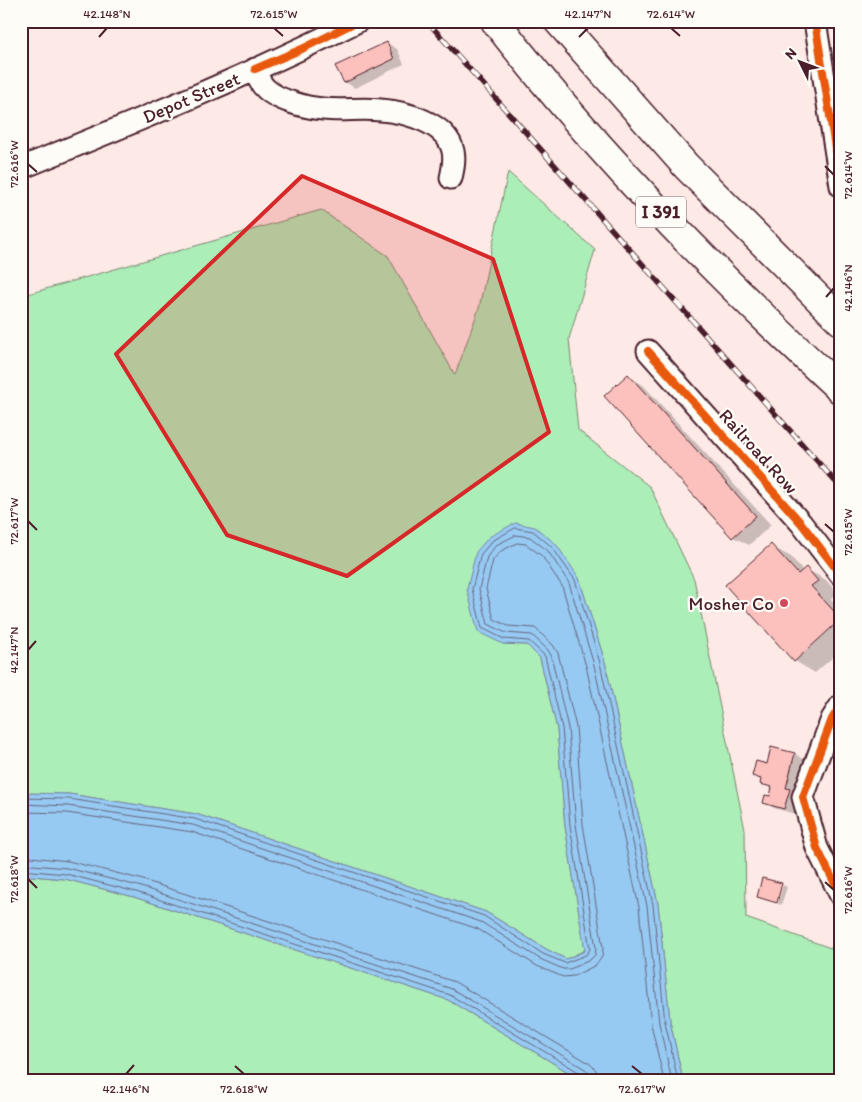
<svg xmlns="http://www.w3.org/2000/svg" width="862" height="1102" font-family="Itim,sans-serif">
<style>
.green{fill:#aceeb7;stroke:#7b8671}
.water{fill:#96caf3;stroke:#7886a3}
.shadow{fill:#0003}
.lines{fill:none;stroke-linecap:round;stroke-linejoin:round}
.shore{stroke:#68637b;stroke-width:1}
.building{fill:#fdc1bd;stroke:#4a1f2b}
.minor-casing{stroke:#4a1f2b;stroke-width:25}
.highway-casing{stroke:#4a1f2b;stroke-width:31}
.minor{stroke:#fdfcf7;stroke-width:21}
.highway{stroke:#fdfcf7;stroke-width:28}
.rail-casing{stroke:#4a1f2b;stroke-width:5.5}
.rail{stroke:#fdfcf7;stroke-width:4;stroke-dasharray:11;stroke-linecap:butt}
.cycleway-casing{stroke:#fdfcf7;stroke-width:11}
.cycleway{stroke:#e8590c;stroke-width:8}
.marked{fill:#d62828;fill-opacity:0.2;stroke:#d62828;stroke-width:4;stroke-linejoin:round}
.ticks{fill:none;stroke:#4a1f2b;stroke-width:2}
.poi-dot{fill:#d1495b;stroke:#fdfcf7;stroke-width:2}
.labels{text-anchor:middle;stroke-width:4.5;stroke-linejoin:round;paint-order:stroke}
.shield{fill:#fdfcf7;stroke:#806168;stroke-width:1}
.shield-label{font-size:18px;font-weight:bold;fill:#4a1f2b}
.street-label{font-size:19px;fill:#4a1f2b;stroke:#fdfcf7}
.poi-label{font-size:19px;fill:#4a1f2b;stroke:#fdfcf7;text-anchor:end}
.neatline{fill:none;stroke:#4a1f2b;stroke-width:2}
.ticks-label{font-size:12px;text-anchor:middle;fill:#4a1f2b}
</style>
<rect width="100%" height="100%" fill="#fdeae6"/>
<filter id="ink" filterUnits="userSpaceOnUse"><feTurbulence type="fractalNoise" baseFrequency=".02" numOctaves="2"/><feDisplacementMap in="SourceGraphic" scale="10" xChannelSelector="R" yChannelSelector="G"/><feConvolveMatrix kernelMatrix="1 2 1 2 8 2 1 2 1" color-interpolation-filters="sRGB"/></filter>
<g filter="url(#ink)">
<path class="green" d="M508 172 595 250 569 339 578 430 650 487 694 579 745 830 746 918 839 951 841 953V1081H683L670 1021 658 904 605 662 579 578 503 644 527 645 540 658 557 729 565 826 585 950 566 959 546 949 486 912 196 814 69 794 21 793V296L321 210 388 256 455 375 479 308Z
M21 875 65 879 134 897 448 1000 583 1081H21Z"/>
<path class="water" d="M515 523 535 527 556 544 579 578 605 662 658 904 670 1021 683 1081H583L448 1000 134 897 65 879 21 875V793L69 794 196 814 486 912 546 949 566 959 585 951 565 826 557 729 540 658 527 645 503 644 478 632 467 589 476 552 489 537Z"/>
<path class="shadow" d="M387 43 397 49 404 64 355 88 345 82Z
M628 376 643 385 771 525 749 545 733 537Z
M771 546 791 557 803 571 806 569 826 580 837 593 831 599 841 610V650L815 673 795 661 727 585Z
M772 748 795 754 805 760 796 794 800 796 795 814 774 808 764 802 771 798 773 790 762 783V781L753 775 768 766Z
M783 885 787 887 781 905 778 904Z"/>
<g class="lines">
<path class="shore" d="M21 798 69 799 195 819 484 916 543 954 565 963 586 955 590 949 570 825 562 728 545 656 529 641 504 639 482 628 472 589 481 554 492 541 515 528 533 531 552 547 575 580 600 663 653 905 665 1022 678 1081
M21 804 68 806 193 825 481 922 540 959 563 969H570L590 960 595 955 596 948 576 825 568 728 551 655 548 650 532 635 506 633 488 624 479 589 487 557 496 545 516 535 530 537 548 551 569 583 594 665 647 906 659 1023 672 1081
M21 812 67 813 192 832 478 929 537 966 563 977 574 976 596 965 602 957 603 948 583 824 576 727 558 653 553 645 535 628 508 626 494 619 486 589 493 560 501 551 517 543 526 544 542 556 562 586 586 666 639 907 651 1024 664 1081
M21 856 68 861 140 879 455 982 589 1063 596 1070 598 1081
M21 864 67 868 138 886 452 989 585 1069 589 1074 591 1081
M21 870 66 874 136 892 450 995 582 1074 584 1081"/>
</g>
<path class="building" d="M835 21H841V52Z
M387 42 394 59 344 83 335 66Z
M628 374 756 516 732 538 604 396Z
M771 544 798 574 806 567 818 581 811 586 841 619 794 662 725 585Z
M771 747 795 753 786 788 790 789 784 809 763 803 765 795 770 796 772 787 760 784 761 779 752 776 756 761 767 764Z
M762 878 782 883 777 903 757 897Z"/>
<g class="lines">
<defs>
<path id="minor" d="M815 21 841 186
M255 69C258 77 260 84 266 89 277 100 307 108 323 109 342 111 362 108 381 110 406 112 447 123 453 151 455 160 453 169 451 178
M21 168C135 122 248 76 358 21
M648 351 801 523 841 575
M841 705 832 719 803 797 817 848 841 896"/>
<path id="highway" d="M495 21C598 154 717 276 841 390
M558 21 686 166 841 321"/>
</defs>
<use href="#minor" class="minor-casing"/>
<use href="#highway" class="highway-casing"/>
<use href="#minor" class="minor"/>
<use href="#highway" class="highway"/>
<defs>
<path id="rail" d="M427 21 841 488"/>
</defs>
<use href="#rail" class="rail-casing"/>
<use href="#rail" class="rail"/>
<defs>
<path id="cycleway" d="M815 21 841 186
M255 69 302 49 358 21
M648 351 801 523 841 575
M841 705 832 719 803 797 817 848 841 896"/>
</defs>
<use href="#cycleway" class="cycleway-casing"/>
<use href="#cycleway" class="cycleway"/>
</g>
</g>
<path class="marked" d="M302 176 493 259 549 432 347 576 227 535 116 354Z"/>
<path class="ticks" d="M274 28 283 36M671 28 680 36M99 37 107 28M579 37 588 28M28 164 37 172M825 166 834 175M826 297 834 288M28 521 37 530M825 524 834 532M28 650 36 641M28 879 37 888M825 882 834 890M235 1066 244 1074M632 1066 642 1074M126 1074 134 1065"/>
<circle class="poi-dot" cx="784" cy="603" r="5"/>
<g class="labels">
<rect class="shield" x="636" y="196.5" width="50" height="31" rx="4"/>
<g class="shield-label">
<text x="661" y="218">I 391</text>
</g>
<g class="street-label">
<text transform="translate(191 97) rotate(-23)" y="7">Depot Street</text>
<text transform="translate(759 451) rotate(48)" y="7">Railroad Row</text>
</g>
<g class="poi-label">
<text x="774" y="610">Mosher Co</text>
</g>
</g>
<rect width="862" height="1102" fill="none" stroke="#fdfcf7" stroke-width="55"/>
<g transform="translate(800 62) rotate(312)" stroke="#fdfcf7" stroke-width="4" paint-order="stroke">
<path d="M0-4L9 19L0 12L-9 19Z" fill="#4a1f2b"/>
<text y="-8" font-size="14" font-weight="bold" text-anchor="middle" fill="#4a1f2b">N</text>
</g>
<rect x="28" y="28" width="806" height="1046" class="neatline"/>
<g class="ticks-label">
<text x="107" y="18">42.148°N</text>
<text x="274" y="18">72.615°W</text>
<text x="588" y="18">42.147°N</text>
<text x="671" y="18">72.614°W</text>
<text transform="translate(14 164) rotate(-90)" y="4">72.616°W</text>
<text transform="translate(848 175) rotate(-90)" y="4">72.614°W</text>
<text transform="translate(848 288) rotate(-90)" y="4">42.146°N</text>
<text transform="translate(14 521) rotate(-90)" y="4">72.617°W</text>
<text transform="translate(848 532) rotate(-90)" y="4">72.615°W</text>
<text transform="translate(14 650) rotate(-90)" y="4">42.147°N</text>
<text transform="translate(14 879) rotate(-90)" y="4">72.618°W</text>
<text transform="translate(848 890) rotate(-90)" y="4">72.616°W</text>
<text x="126" y="1093">42.146°N</text>
<text x="244" y="1093">72.618°W</text>
<text x="642" y="1093">72.617°W</text>
</g>
</svg>
